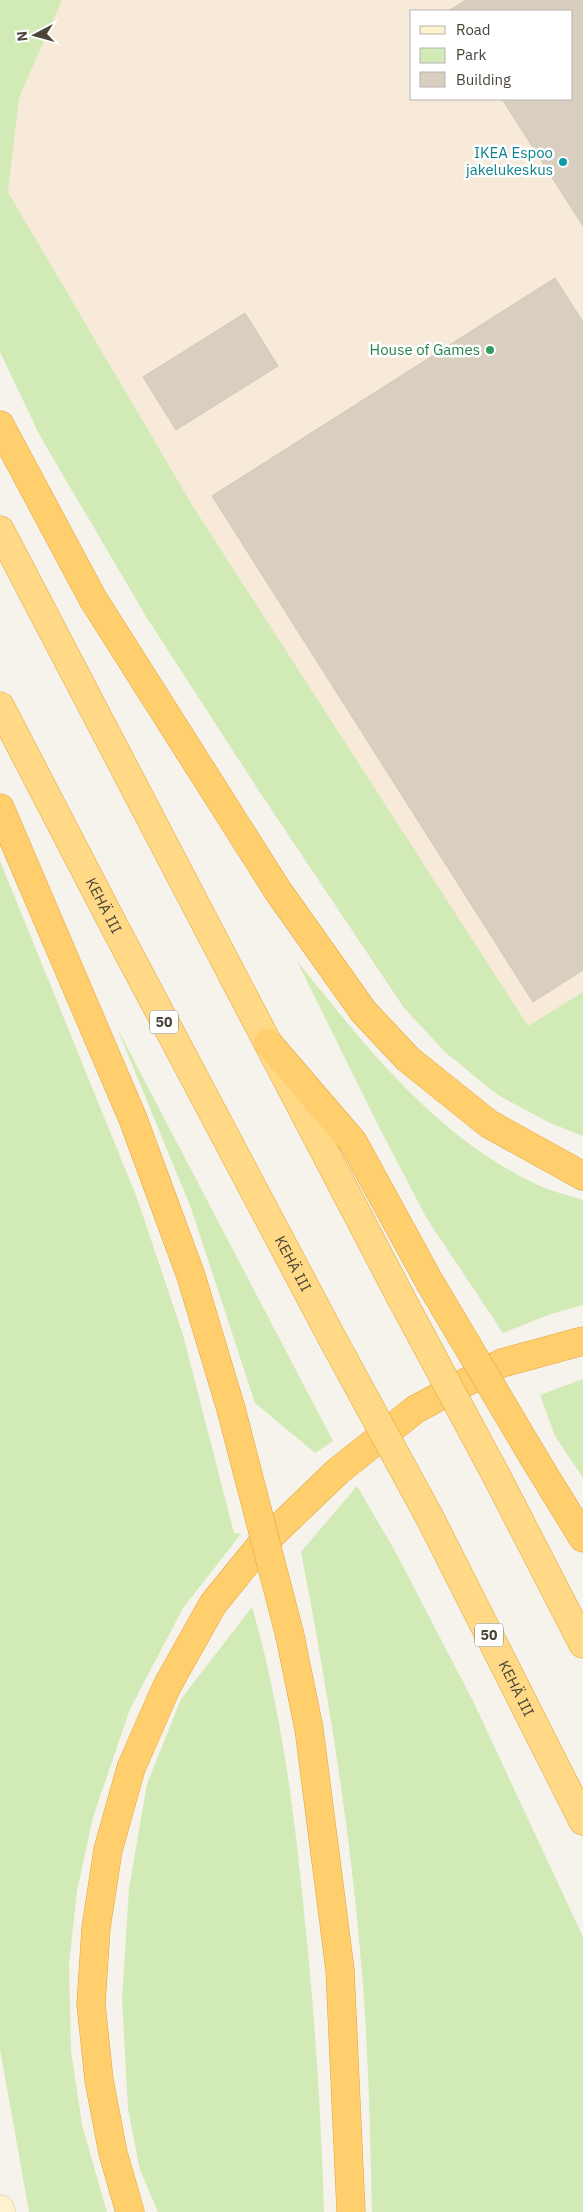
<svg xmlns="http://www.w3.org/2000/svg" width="583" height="2212" font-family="'IBM Plex Sans',sans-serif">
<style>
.commercial{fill:#f7ead8;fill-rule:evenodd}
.green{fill:#d2eab5}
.building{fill:#d8cfc1;stroke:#d3c7b4}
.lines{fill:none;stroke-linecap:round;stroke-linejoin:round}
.secondary-casing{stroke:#d6c79b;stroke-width:29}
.trunk-casing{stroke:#e0a43c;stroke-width:29}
.motorway-casing{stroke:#e0a43c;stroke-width:29}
.secondary{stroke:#fff3cd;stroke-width:28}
.trunk{stroke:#ffd985;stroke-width:28}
.motorway{stroke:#ffcf6e;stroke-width:28}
.trunk-bridge-casing{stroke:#e0a43c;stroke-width:29;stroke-linecap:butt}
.motorway-bridge-casing{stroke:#e0a43c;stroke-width:29;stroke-linecap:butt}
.trunk-bridge{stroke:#ffd985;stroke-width:28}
.motorway-bridge{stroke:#ffcf6e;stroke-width:28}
.culture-dot{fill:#0f9aa8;stroke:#fff;stroke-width:2}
.leisure-dot{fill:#2e9e5b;stroke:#fff;stroke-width:2}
.labels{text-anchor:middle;stroke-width:5;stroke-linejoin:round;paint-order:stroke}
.shield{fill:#fff;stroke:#817c74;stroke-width:1}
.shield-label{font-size:14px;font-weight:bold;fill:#4b4439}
.culture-label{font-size:15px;fill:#0d838f;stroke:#fff;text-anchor:end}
.leisure-label{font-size:15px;fill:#27864d;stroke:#fff;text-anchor:end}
.street-label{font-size:15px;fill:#4b4439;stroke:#fff}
</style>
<rect width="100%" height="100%" fill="#f6f3ec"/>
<path class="commercial" d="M62 0H583V992L528 1027 194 508 8 192 19 98ZM412 11H572V99H412Z"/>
<path class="green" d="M0 0H62L19 98 8 192 194 508 528 1026 583 992V1136L548 1122 498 1095 446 1053 404 1008 261 794 147 618 40 436 0 352Z
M0 861 137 1198 183 1335 234 1533 241 1534 183 1608 130 1709 93 1817 77 1891 69 1964 71 2051 82 2125 107 2212H29L0 2049Z
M297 961C367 1048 436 1138 540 1186 553 1192 569 1195 583 1200V1305L551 1314 503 1333 427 1219 378 1125Z
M117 1028 333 1441 315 1453 255 1403 191 1208Z
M583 1379V1478L555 1436 540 1395Z
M357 1486 395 1551 474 1703 583 1937V2212H372C370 2137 369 2061 363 1986 352 1840 329 1696 301 1552Z
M252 1607C280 1703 293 1803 303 1902 314 2005 321 2108 324 2212H158L140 2170 128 2109 122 1999 129 1888 147 1784 181 1699Z"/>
<path class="building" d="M466 0H583V226L502 99H572V11H448Z
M555 278 583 322V970L533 1002 212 496Z
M245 313 278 366 176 430 143 377Z"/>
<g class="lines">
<defs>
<path id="secondary" d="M0 2209 1 2212"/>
<g id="trunk">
<path d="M0 530 400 1296"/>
<path id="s1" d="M0 706 112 922 331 1336"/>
<path d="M497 1477 583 1644"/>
<path id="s2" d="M430 1518 583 1821"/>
</g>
<path id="motorway" d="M0 425 93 599 278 891 363 1011 408 1059 489 1124 583 1176
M0 808 133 1119 191 1276 231 1409
M268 1043 353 1142 429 1281
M534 1458 583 1538
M290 1636 309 1729 340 1970 351 2212
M130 2212 113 2153 99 2080 91 2004 96 1928 108 1850 131 1768 167 1686 213 1604 261 1545 338 1471 416 1409 502 1363 583 1341"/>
</defs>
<use href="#secondary" class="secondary-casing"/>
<use href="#trunk" class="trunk-casing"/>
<use href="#motorway" class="motorway-casing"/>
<use href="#secondary" class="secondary"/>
<use href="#trunk" class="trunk"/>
<use href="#motorway" class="motorway"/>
<defs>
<path id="trunk-bridge" d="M400 1296 497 1477
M331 1336 430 1518"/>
<path id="motorway-bridge" d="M429 1281 534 1458
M231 1409 290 1636"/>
</defs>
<use href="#trunk-bridge" class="trunk-bridge-casing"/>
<use href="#motorway-bridge" class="motorway-bridge-casing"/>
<use href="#trunk-bridge" class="trunk-bridge"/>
<use href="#motorway-bridge" class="motorway-bridge"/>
</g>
<circle class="culture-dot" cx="563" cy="162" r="5"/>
<circle class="leisure-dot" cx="490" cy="350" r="5"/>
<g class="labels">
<g class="shield">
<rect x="150" y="1010.5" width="28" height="23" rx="4"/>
<rect x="475" y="1623.5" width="28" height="23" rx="4"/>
</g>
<g class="shield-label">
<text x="164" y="1027">50</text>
<text x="489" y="1640">50</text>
</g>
<g class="culture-label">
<text x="553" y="158">IKEA Espoo<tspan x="553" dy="17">jakelukeskus</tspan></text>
</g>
<g class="leisure-label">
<text x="480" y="355">House of Games</text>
</g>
<g class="street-label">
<text dy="5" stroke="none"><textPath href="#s1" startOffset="225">KEHÄ III</textPath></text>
<text dy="5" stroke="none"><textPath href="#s1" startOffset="630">KEHÄ III</textPath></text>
<text dy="5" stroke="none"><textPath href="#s2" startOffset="191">KEHÄ III</textPath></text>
</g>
</g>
<rect x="410" y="10" width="162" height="90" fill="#ffffff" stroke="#b7b4b0"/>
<rect x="420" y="26" width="25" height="8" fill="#fff3cd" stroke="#b7b4b0"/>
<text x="456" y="35" font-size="15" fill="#4b4439">Road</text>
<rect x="420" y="48" width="25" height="15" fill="#d2eab5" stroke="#b7b4b0"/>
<text x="456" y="60" font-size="15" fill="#4b4439">Park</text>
<rect x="420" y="72" width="25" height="15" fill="#d8cfc1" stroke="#b7b4b0"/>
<text x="456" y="85" font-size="15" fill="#4b4439">Building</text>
<g transform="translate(35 35) rotate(264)" stroke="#ffffff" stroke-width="4" paint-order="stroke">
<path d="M0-4L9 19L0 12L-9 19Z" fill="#4b4439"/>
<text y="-8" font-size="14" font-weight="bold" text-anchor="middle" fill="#4b4439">N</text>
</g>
</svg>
